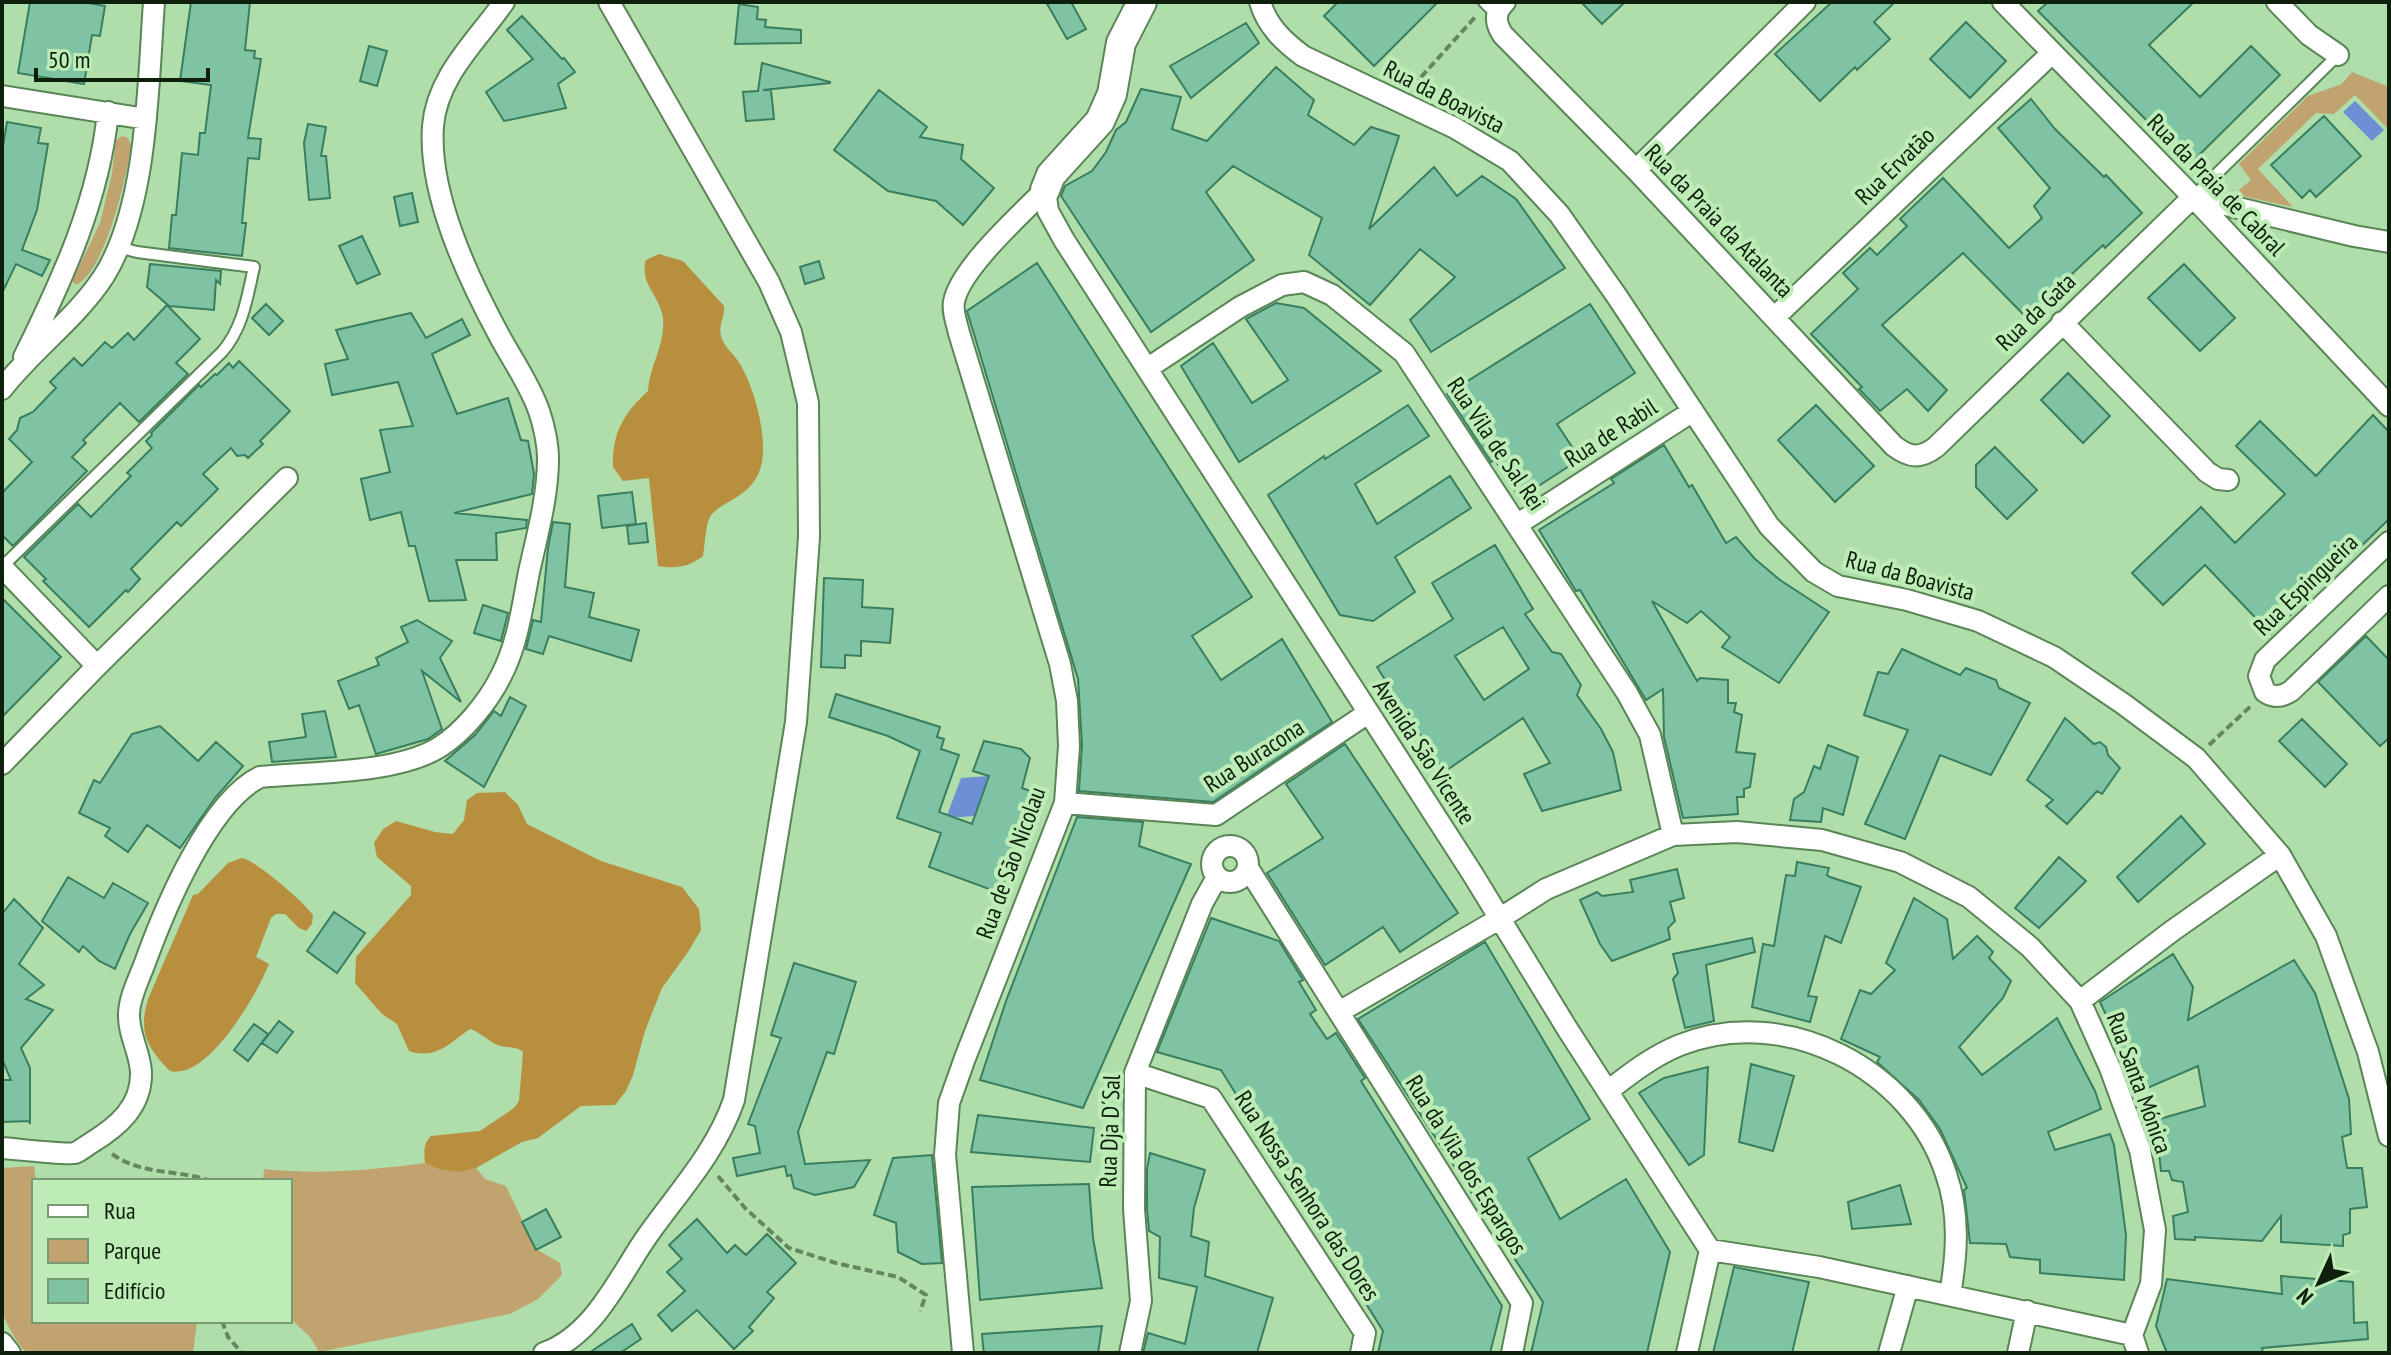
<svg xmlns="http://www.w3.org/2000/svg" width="2391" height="1355" font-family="'PT Sans Narrow',sans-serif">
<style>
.green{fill:#c0a36e}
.forest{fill:#b78f3f}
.water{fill:#6c90d3}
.building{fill:#7fc4a2;stroke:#397e5f;stroke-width:2;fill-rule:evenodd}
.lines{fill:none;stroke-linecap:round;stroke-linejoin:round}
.lane-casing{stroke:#5a8556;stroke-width:14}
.street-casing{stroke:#5a8556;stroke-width:24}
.secondary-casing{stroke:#5a8556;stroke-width:32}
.path{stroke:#668662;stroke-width:4;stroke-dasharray:8 4;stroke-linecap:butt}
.lane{stroke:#fff;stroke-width:10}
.street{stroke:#fff;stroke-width:20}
.secondary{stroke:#fff;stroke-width:28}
.labels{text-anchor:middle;stroke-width:8;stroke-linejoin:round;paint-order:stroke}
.street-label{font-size:24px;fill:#0e1f0c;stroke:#bdecb7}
</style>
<rect width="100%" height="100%" fill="#b0deab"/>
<path class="green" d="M2352 72 2389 87V130L2355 95 2334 114 2316 113 2258 169 2293 207 2234 194 2251 180 2239 164 2308 96 2342 84Z
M122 136 128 138 131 145C127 176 105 272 76 285L72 281 100 223 112 174 116 140Z
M425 1163C443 1171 456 1172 476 1168L485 1179 506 1186 536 1249 560 1263 562 1275 538 1299 510 1314 319 1352 310 1337 290 1318V1181H263L264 1169C318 1175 372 1170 425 1163Z
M34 1166 36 1180 39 1181H34V1321H197L193 1353H27C15 1341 8 1327 2 1311V1168Z"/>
<path class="forest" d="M659 254 683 261 724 306C725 316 718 327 721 336 724 347 732 352 738 361 754 385 767 434 762 462 755 500 717 500 709 519 705 530 705 544 703 556 688 567 678 569 658 566L649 478 623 481 613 467C612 433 623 414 648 391 649 367 666 343 663 318 660 295 639 284 646 260Z
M505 792 518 805 527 824 601 861 682 887 699 909 701 930 688 952 662 988 645 1031 633 1075 626 1091 615 1105 581 1106 538 1138 522 1142 476 1168 458 1172 439 1169 425 1163C424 1152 423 1144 431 1136L480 1131 514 1108 519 1101 523 1052C514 1045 505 1049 495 1044 486 1039 481 1033 470 1029 449 1043 437 1060 409 1051L397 1024 382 1014 355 983 356 957 411 895V886L377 857 374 843 383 829 396 821 435 832 453 834 464 820 467 800 477 793Z
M242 858C257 861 304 902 313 915L312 924 306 931 299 928 285 914H276L271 918 256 957 269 964C256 996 208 1080 170 1071 147 1048 138 1032 148 999L193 895 198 894 228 863Z"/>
<path class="water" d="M2355 101 2384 130 2372 141 2343 112Z
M989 776 975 816 946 818 961 778Z"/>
<path class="building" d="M30 2H83L105 6 100 36 92 35 84 84 18 73Z
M191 2H250L245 50 255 51 254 58 261 59 248 138 261 139 259 159 248 158 242 223H246L242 256 169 248 172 215H176L182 153 198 155 200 133H205L211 85 180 81Z
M1046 2H1071L1086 29 1067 39Z
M1338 2H1438L1374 66 1324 16Z
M1581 2H1625L1602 24Z
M1832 2H1895L1874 22 1890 39 1857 70 1855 67 1820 101 1775 54Z
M2048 2H2194L2149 45 2200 97 2251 46 2280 75 2190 164 2038 11Z
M739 4 758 7 757 19 766 20 765 27 801 30V43L735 44Z
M522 16 562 59 564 58 575 72 558 84 566 108 504 121 486 92 533 59 507 30Z
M1966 22 2006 61 1970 98 1930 59Z
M1246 23 1259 43 1191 98 1170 66Z
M369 46 387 51 377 86 360 81Z
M762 63 830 82V83L763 90H771L774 119 746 121 743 92 758 91Z
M1276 67 1314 100 1308 115 1354 145 1371 127 1399 136 1369 229 1434 167 1457 196 1482 176 1516 199 1565 268 1431 352 1410 320 1455 277 1420 249 1370 305 1309 255 1322 218 1233 166 1206 192 1254 260 1151 332 1061 196 1065 186 1092 171 1106 152 1116 130 1126 122 1141 89 1181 97 1172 129 1207 141Z
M879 90 927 127 920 137 963 145 961 159 994 188 963 225 936 201 888 191 834 150Z
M2031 99 2055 129 2104 177 2106 175 2142 213 2105 248 2103 245 2026 317 1963 253 1882 325 1947 390 1928 411 1907 389 1880 411 1859 389 1862 387 1811 334 1858 289 1843 273 1870 248 1877 255 1907 226 1900 219 1943 178 2009 248 2042 218 2034 206 2050 188 1998 128Z
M2324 116 2361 156 2316 197 2310 190 2302 198 2271 165Z
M7 122 41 128 38 143 48 144 37 210 22 250 50 260 42 276 16 264 2 293V152Z
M308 124 326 127 321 156H326L330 198 309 200 304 143Z
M412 193 418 222 400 226 394 197Z
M362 236 380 274 357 284 339 246Z
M819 261 824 278 805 284 800 267Z
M1037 263 1252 597 1192 636 1221 680 1282 639 1332 722 1213 802 1079 791 1082 745 1078 679 967 311Z
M150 264 221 271 220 284 216 280 214 310 169 306 147 287Z
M2184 264 2235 318 2200 351 2148 298Z
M1276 303 1304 308 1381 371 1239 462 1181 366 1213 343 1252 403 1288 380 1246 319Z
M266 304 283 321 269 335 252 318Z
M1590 304 1635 373 1557 424 1580 459 1520 498 1495 460 1491 462 1447 394Z
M167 305 200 339 176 363 188 374 139 422 120 403 83 440 86 443 72 457 87 471 13 546 2 535V493L32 462 9 439 17 430 20 418 33 412 56 388 50 382 74 358 82 366 105 342 112 348 128 333 134 340Z
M411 313 426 338 462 319 470 335 432 354 457 414 508 398 521 440 528 441 534 474 532 494 454 513 527 520 526 528 496 533 497 560H456L466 600 429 601 415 546H409L401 512 370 520 361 479 390 472 380 430 413 426 398 382 332 395 325 364 348 359 336 330Z
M239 361 290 411 260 441 263 444 248 458 245 455 237 456 231 448 203 474 218 489 181 526 177 522 131 569 140 579 128 592 126 590 89 627 43 581 46 579 24 557 78 504 91 517 131 476 127 473 152 448 146 441 152 435 151 433 199 385 201 387 215 374 217 375 229 363 233 368Z
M2068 373 2110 416 2083 443 2041 400Z
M1408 405 1429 436 1355 484 1377 524 1450 476 1471 508 1395 557 1415 592 1373 621 1340 615 1268 495 1324 456 1325 459Z
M1816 405 1874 466 1835 502 1778 440Z
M2373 415 2389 432V519L2271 634 2205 565 2163 605 2132 573 2201 507 2235 543 2285 494 2236 446 2260 421 2316 476Z
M1664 445 1689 487 1692 485 1726 543 1736 537 1755 559 1780 580 1829 612 1779 683 1722 647 1730 637 1701 611 1687 623 1652 601 1697 681 1700 678 1728 680V703H1736L1734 712 1742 715 1736 752 1755 754 1750 787 1744 789V797H1737L1738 814 1683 818 1664 737 1663 689 1646 700 1580 590 1576 591 1539 530 1614 483 1611 479Z
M1995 447 2037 490 2007 519 1976 487V465Z
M632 492 636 524 602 528 598 496Z
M553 522 570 524 565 587 594 593 589 617 639 630 631 661 549 636 543 654 526 649 533 620 541 622 548 548Z
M646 523 648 542 629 544 627 526Z
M1495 545 1533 609 1525 614 1552 652 1561 654 1581 685 1577 695 1601 729 1613 752 1621 790 1542 811 1524 774 1550 763 1523 718 1444 772 1377 667 1453 619 1432 583ZM1503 627 1529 669 1484 700 1455 656Z
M824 578 863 580 862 607 893 609 890 643 861 641V656L845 655V668L821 667Z
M2 598 61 657 2 717Z
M483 605 508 613 501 641 474 633Z
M417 620 452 641 440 658 461 702 422 671 442 729 428 739 376 754 359 705 349 709 338 681 379 665 376 658 408 642 401 627Z
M2366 636 2389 660V738L2380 746 2318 682Z
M1902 649 1960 675 1966 668 1996 680 1999 688 2030 703 1991 775 1940 755 1905 839 1865 824 1908 730 1864 715 1878 672 1888 674Z
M836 694 940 727 937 737 944 739 941 749 959 755 939 812 972 824 989 776 973 771 984 741 1021 749 1030 758 1022 788 1036 793 1000 893 929 867 941 833 897 818 920 751 888 736 829 717Z
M510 697 526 706 484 787 445 761 475 735 494 711 501 716Z
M325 711 336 757 272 762 269 742 306 737 302 714Z
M2065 718 2094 744 2100 742 2106 747 2108 755 2120 768 2102 794 2097 791 2067 824 2046 806 2053 800 2027 780Z
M2302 719 2347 764 2325 787 2279 741Z
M160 726 198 761 216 742 243 766 215 798 180 848 147 825 128 852 105 836 110 828 79 813 94 780 100 783 132 734Z
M1345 744 1458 913 1400 952 1383 927 1325 965 1267 873 1323 838 1286 784Z
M1828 745 1858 757 1843 815 1823 808 1821 822 1790 820 1794 799 1804 792 1814 766 1820 769Z
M2181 816 2205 844 2138 902 2117 877Z
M1077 817 1143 822 1139 846 1191 864 1083 1108 980 1080 1006 1001Z
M2059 857 2086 881 2039 928 2015 908Z
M1797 862 1829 868 1827 875 1830 877 1861 887 1841 943 1825 936 1808 996 1817 997 1810 1022 1752 1007 1763 944 1774 946 1786 875 1795 876Z
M1677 869 1684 898 1670 902 1675 921 1668 928 1670 939 1612 961 1600 944 1580 900 1597 892 1602 896 1633 892 1630 880Z
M68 877 104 898 113 883 148 903 130 934 115 969 99 961 83 946 79 952 42 921Z
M1914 898 1947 919 1953 959 1977 936 1993 952 1989 958 2011 981 2003 998 1959 1047 1982 1075 2057 1018 2095 1091 2101 1109 2048 1132 2055 1150 2110 1134 2114 1145 2126 1235 2124 1280 2040 1273V1260L2010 1257 2006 1244 1970 1243 1964 1190 1967 1188 1940 1129 1919 1100 1877 1062 1880 1057 1841 1039 1860 990 1871 994 1895 970 1886 963Z
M14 899 43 928 19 964 44 985 26 999 53 1010 21 1048 30 1068V1124L29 1121 2 1122V1080H11L2 1059V914Z
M334 912 365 933 337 973 307 951Z
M1211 918 1279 941 1303 980 1299 982 1316 1010 1310 1014 1327 1039 1336 1033 1365 1078 1361 1081 1502 1306 1490 1353H1378L1383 1331 1221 1070 1157 1052Z
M1752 938 1755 952 1706 965 1714 1021 1685 1028 1673 979 1678 973 1673 954Z
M1485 942 1590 1119 1528 1158 1560 1219 1626 1179 1670 1252 1647 1353H1531L1543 1302 1358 1019Z
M2173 954 2193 987 2188 1020 2294 960 2315 993 2349 1099 2351 1134 2342 1137 2347 1168H2362L2367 1207 2350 1209V1233L2343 1235V1246L2281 1242V1216L2262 1241 2195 1237V1240L2175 1239 2173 1216 2188 1212 2183 1182 2172 1180 2169 1171H2161L2159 1153 2165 1152 2156 1120 2205 1106 2198 1066 2143 1090 2133 1063 2126 1058 2100 1002Z
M794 963 856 982 834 1054 827 1052 798 1132 805 1164 870 1160 854 1187 815 1195 794 1188 791 1175 787 1176 785 1166 737 1176 733 1158 760 1153 755 1126 748 1124 781 1038 771 1035Z
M279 1021 293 1032 277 1053 262 1043Z
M254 1024 268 1034 248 1061 234 1050Z
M1751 1064 1794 1076 1773 1151 1739 1142Z
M1708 1067 1704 1155 1689 1165 1639 1093 1664 1078Z
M978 1115 1094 1128 1090 1162 971 1152Z
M1150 1153 1205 1170 1194 1208 1191 1236 1209 1242 1205 1276 1273 1298 1257 1353H1143L1148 1333 1185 1344 1197 1287 1159 1278 1160 1237 1149 1231 1147 1209V1169Z
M932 1155 942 1263 922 1264 898 1252 896 1223 874 1215 893 1158Z
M1089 1184 1093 1238 1102 1288 980 1300 972 1187Z
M1900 1185 1911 1224 1852 1229 1848 1202Z
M546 1209 561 1237 536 1250 522 1222Z
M697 1219 727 1253 735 1245 746 1255 767 1234 796 1263 767 1292 774 1298 749 1327 753 1331 734 1349 697 1310 672 1331 658 1315 685 1291 667 1272 682 1259 669 1245Z
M1734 1267 1809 1282 1792 1353H1713Z
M2281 1276 2353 1282 2354 1323 2367 1322 2368 1339 2262 1348 2263 1353H2167L2156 1326 2167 1279 2282 1294Z
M632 1324 641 1339 620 1353H589Z
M1102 1326 1098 1353H984L983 1346 982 1334Z"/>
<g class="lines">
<defs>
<path id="lane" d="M1484 2 1497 15
M2193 197 2338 55
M2 567 222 352C243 328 247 298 254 267L137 252 118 247"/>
<path id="street" d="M1260 2C1267 26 1283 41 1303 56L1455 128 1510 161 1559 214 1616 295 1769 526 1814 572 1838 586 1907 600 1978 621 2054 657 2122 703 2196 758 2280 855 2326 936 2368 1052 2389 1136
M1505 2C1494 13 1495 23 1503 35L1636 170 1894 446C1910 458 1920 459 1936 447L2193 197 2354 236 2389 242
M2003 2 2193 197 2389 406
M2277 2 2309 35 2338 55
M2 96 146 119
M1636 170 1805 2
M1045 190 1048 211 1064 240 1472 873 1568 1030 1710 1250 1687 1353
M1775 317 2052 53
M2062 322 2207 472 2218 479 2228 480
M24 357C63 278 99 200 108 112
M1148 368 1240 307 1282 285 1304 282 1332 295 1404 353 1627 693 1650 735 1673 835
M2 389C33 349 76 319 104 276 148 206 148 83 154 2
M1518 524 1693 411
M2389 542 2265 660 2259 676 2265 692C2274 698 2282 697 2291 691L2389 596
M2 567 97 666
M2 764 97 666 287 478
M1065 803 1216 815 1368 713
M1212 864a18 18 0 1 1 36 0a18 18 0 1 1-36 0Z
M1248 868 1522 1303 1512 1353
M2080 1001 2172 931 2280 855
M1339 1012 1499 919 1546 889 1673 835 1737 832 1822 840 1900 862 1969 897 2030 947 2080 1001 2110 1068 2140 1150 2155 1230 2151 1284 2132 1335 2138 1353
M1135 1073 1211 1098 1365 1333 1361 1353
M1608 1091C1631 1073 1653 1056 1680 1045 1785 1003 1912 1069 1946 1174 1960 1214 1957 1254 1950 1295
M2 1148C16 1149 65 1155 75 1153 80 1151 86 1146 91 1143 117 1127 142 1107 141 1072 140 1052 128 1034 129 1013 130 995 140 977 146 960 165 908 209 802 260 777 312 772 394 774 438 748 463 733 488 702 501 676 518 643 522 608 529 572 537 536 548 496 548 459 548 445 544 425 539 411 530 385 513 361 500 337 468 278 428 194 433 126 437 76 477 41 504 2
M1710 1250 1819 1267 2132 1335
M2 1343 10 1353
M544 1353C595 1335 619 1276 648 1235 680 1190 716 1152 734 1100L796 722 809 537 808 403 791 332 769 282 609 2
M963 1353 945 1155 949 1103 965 1058 1065 803 1069 746 1067 701 1060 664 959 333C957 324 952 311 954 302 959 270 1021 214 1045 190
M1130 1353 1141 1301 1134 1209 1135 1073 1202 904 1217 877
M1889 1353 1908 1286
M2018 1353 2027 1311"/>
<path id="secondary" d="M1045 190 1051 175 1100 121 1112 94 1121 43 1142 2"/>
</defs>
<use href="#lane" class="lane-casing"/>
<use href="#street" class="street-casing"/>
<use href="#secondary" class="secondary-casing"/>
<path class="path" d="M1413 86 1477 15
M2209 745 2252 705
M112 1154C143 1176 178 1169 211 1181
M718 1176 745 1208 789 1248 836 1263 898 1277 926 1295 920 1311
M222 1321 228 1337 242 1353"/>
<use href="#lane" class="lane"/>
<use href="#street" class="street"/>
<use href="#secondary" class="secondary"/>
</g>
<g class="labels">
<g class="street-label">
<text transform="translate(1444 97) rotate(27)" y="8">Rua da Boavista</text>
<text transform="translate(1895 166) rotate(-44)" y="8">Rua Ervatão</text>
<text transform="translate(2216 185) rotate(46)" y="8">Rua da Praia de Cabral</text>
<text transform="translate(1719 221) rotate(46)" y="8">Rua da Praia da Atalanta</text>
<text transform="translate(2036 312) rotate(-44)" y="8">Rua da Gata</text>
<text transform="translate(1611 433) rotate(-33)" y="8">Rua de Rabil</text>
<text transform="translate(1496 444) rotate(56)" y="8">Rua Vila de Sal Rei</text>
<text transform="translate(1910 576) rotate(15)" y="8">Rua da Boavista</text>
<text transform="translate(2306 585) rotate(-44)" y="8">Rua Espingueira</text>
<text transform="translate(1424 752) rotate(57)" y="8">Avenida São Vicente</text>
<text transform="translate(1254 756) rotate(-33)" y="8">Rua Buracona</text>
<text transform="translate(1011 863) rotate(-70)" y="8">Rua de São Nicolau</text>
<text transform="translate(2139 1083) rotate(70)" y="8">Rua Santa Mónica</text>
<text transform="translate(1110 1131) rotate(-88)" y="8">Rua Dja D´Sal</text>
<text transform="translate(1466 1165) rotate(58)" y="8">Rua da Vila dos Espargos</text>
<text transform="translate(1307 1196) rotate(57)" y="8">Rua Nossa Senhora das Dores</text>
</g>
</g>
<rect width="2391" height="1355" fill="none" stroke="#0e1f0c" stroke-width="8"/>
<rect x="32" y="1179" width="260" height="144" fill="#bdecb7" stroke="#779a73" stroke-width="2"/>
<rect x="48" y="1205" width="40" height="12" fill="#ffffff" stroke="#779a73" stroke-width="2"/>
<text x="104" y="1219" font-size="24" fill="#0e1f0c">Rua</text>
<rect x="48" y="1239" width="40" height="24" fill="#c0a36e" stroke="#779a73" stroke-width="2"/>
<text x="104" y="1259" font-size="24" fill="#0e1f0c">Parque</text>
<rect x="48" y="1279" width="40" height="24" fill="#7fc4a2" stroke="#779a73" stroke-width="2"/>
<text x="104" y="1299" font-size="24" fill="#0e1f0c">Edifício</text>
<g transform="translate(2319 1283) rotate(226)" stroke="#bdecb7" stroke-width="6" paint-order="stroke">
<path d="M0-6L14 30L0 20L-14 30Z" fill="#0e1f0c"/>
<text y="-12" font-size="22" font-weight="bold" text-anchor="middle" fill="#0e1f0c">N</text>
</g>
<path d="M36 68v12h172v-12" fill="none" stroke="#0e1f0c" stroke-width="4"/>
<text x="48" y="68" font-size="24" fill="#0e1f0c" stroke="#bdecb7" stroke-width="6" paint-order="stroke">50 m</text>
</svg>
